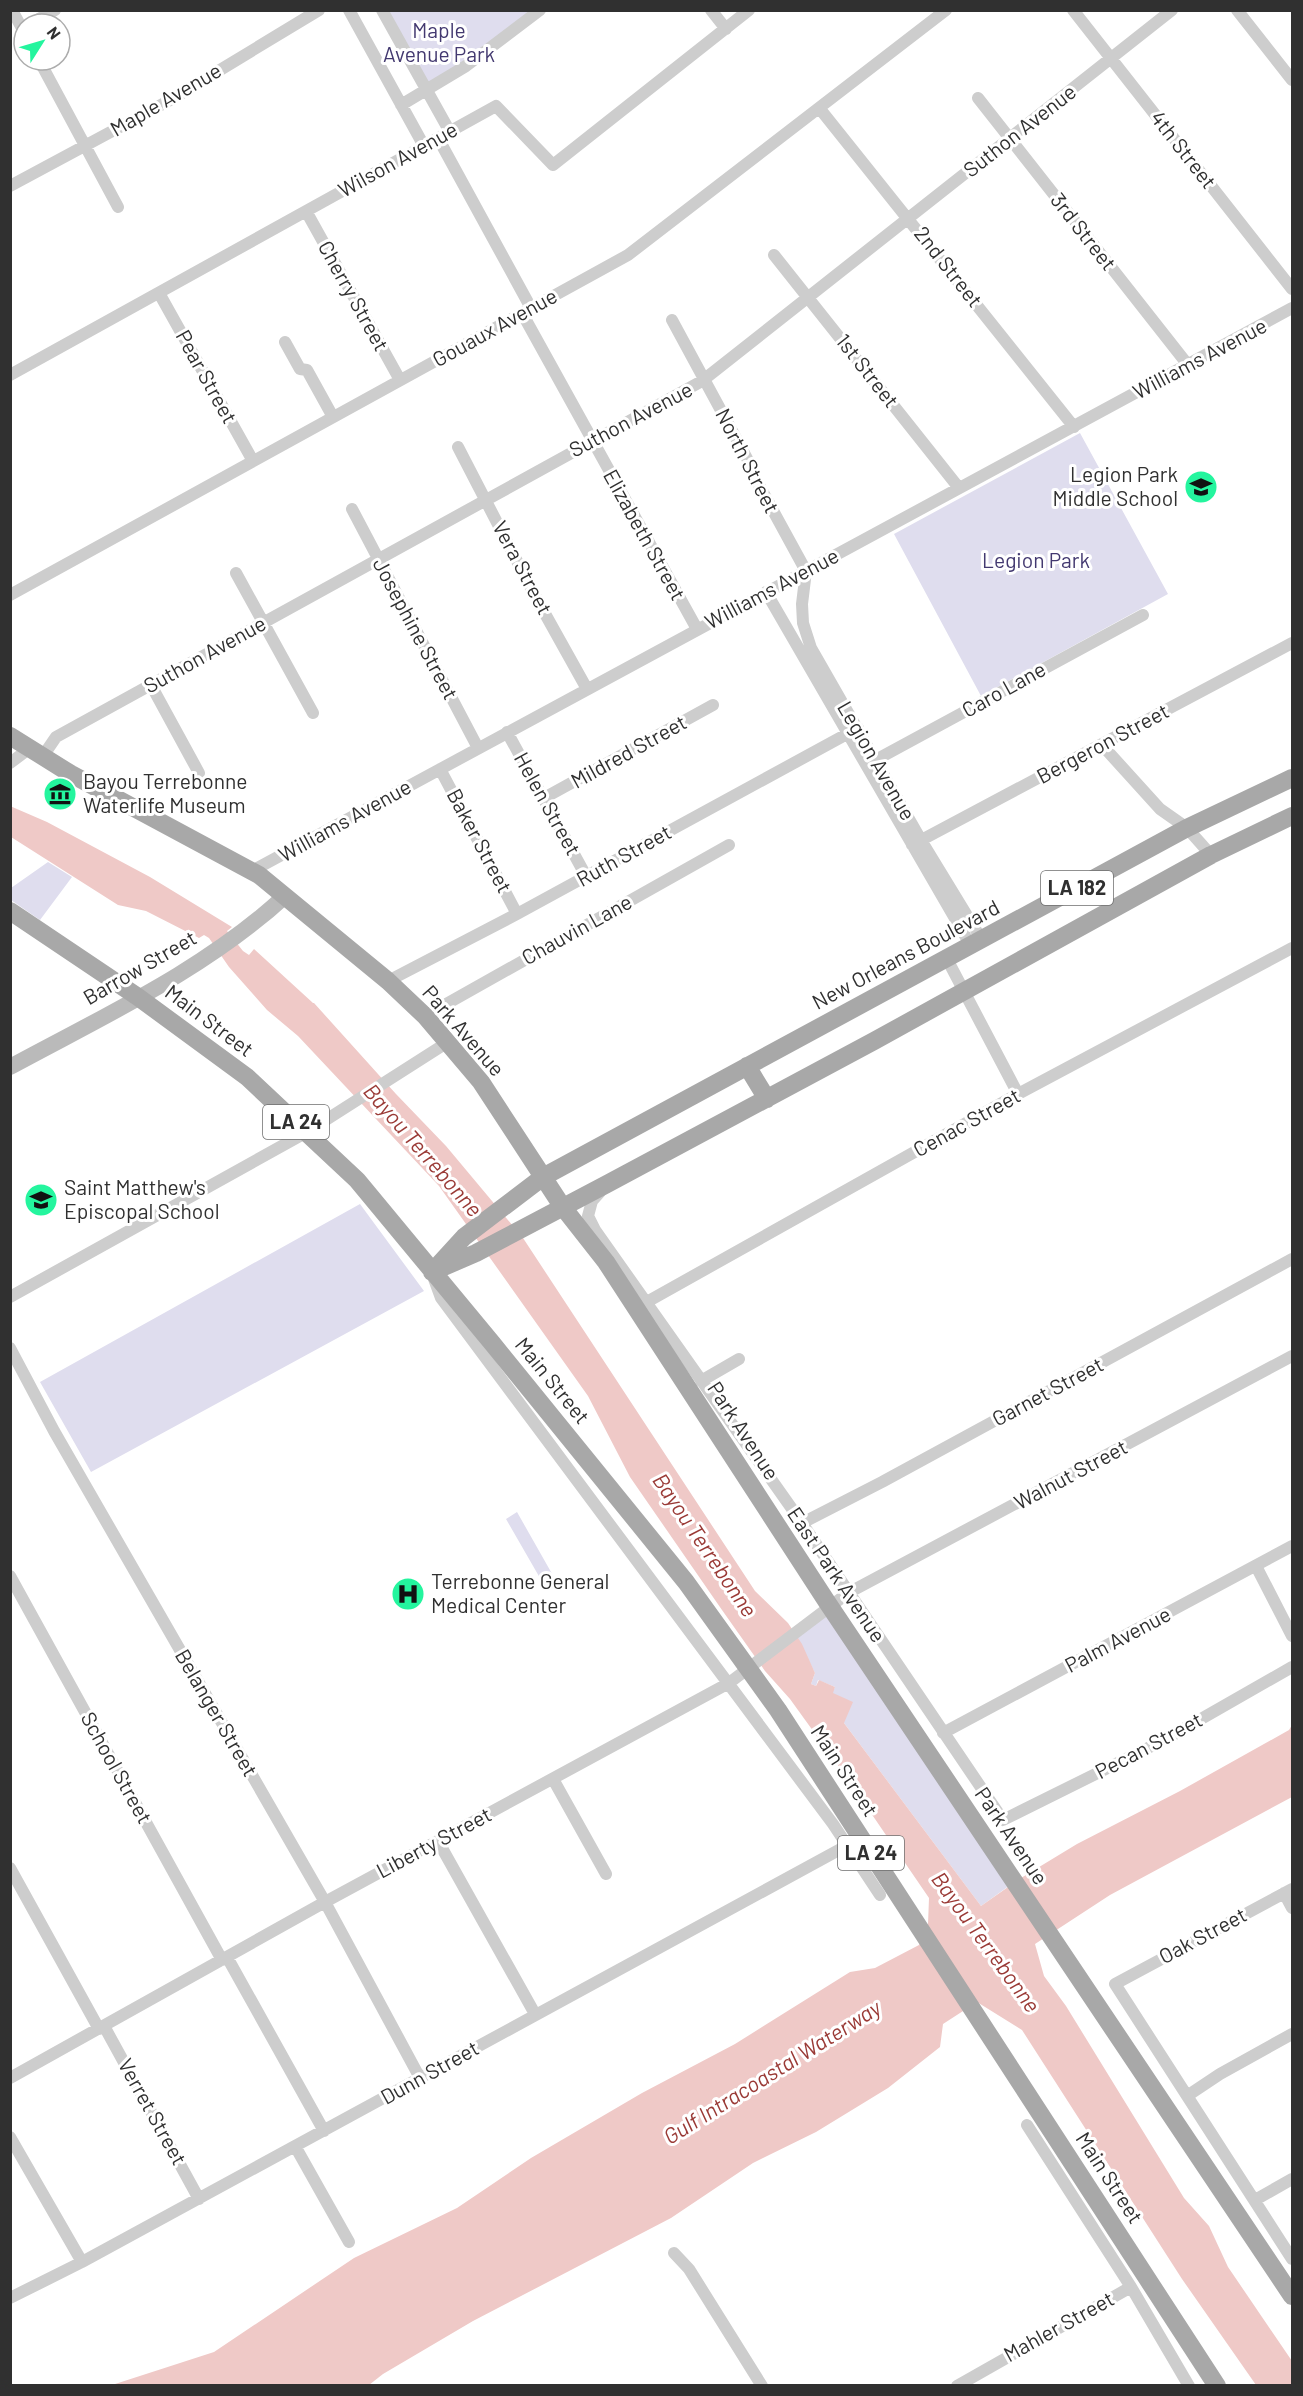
<svg xmlns="http://www.w3.org/2000/svg" width="1303" height="2396" font-family="Barlow,sans-serif">
<style>
.green{fill:#dfddee}
.water{fill:#efc9c7}
.lines{fill:none;stroke-linecap:round;stroke-linejoin:round}
.minor{stroke:#cdcdcd;stroke-width:12}
.secondary{stroke:#bababa;stroke-width:16}
.primary{stroke:#a8a8a8;stroke-width:18}
.labels{text-anchor:middle;stroke-width:6;stroke-linejoin:round;paint-order:stroke}
.shield{fill:#fff;stroke:#6e6e6e;stroke-width:1.5}
.shield-label{font-size:20px;font-weight:bold;fill:#303030}
.park-label{font-size:21px;fill:#433970;stroke:#fff}
.street-label{font-size:21px;fill:#303030;stroke:#fff}
.poi-label{font-size:21px;fill:#303030;stroke:#fff;text-anchor:start}
.water-label{font-size:22px;font-style:italic;fill:#9a3a36;stroke:#fff}
</style>
<rect width="100%" height="100%" fill="#fff"/>
<path class="green" d="M382 11H540L426 90Z
M1080 433 1168 594 981 696 894 534Z
M48 862 72 877 40 920 11 900V888Z
M360 1204 424 1291 91 1472 40 1382Z
M517 1512 555 1579 544 1585 506 1519Z
M832 1605 1013 1883 981 1906 844 1723 832 1693 835 1687 818 1680 816 1686 811 1684 815 1673 795 1634Z"/>
<path class="water" d="M10 806 47 822 150 877 232 927 227 931 243 951 249 955 254 949 313 1003H314L396 1094 446 1146 523 1238 755 1591 788 1623 802 1644 815 1673 811 1684 816 1686 819 1680 835 1687 833 1693 853 1702 844 1723 981 1906 1021 1878 1077 1844 1180 1791 1289 1730 1292 1725V1797L1110 1895 1035 1944 1044 1976 1066 2006 1184 2198 1209 2226 1228 2267 1292 2361V2385H1256L1182 2279 1022 2030 977 2002 943 2024 940 2047 888 2088 816 2132 753 2163 671 2218 473 2321 383 2374 369 2385H112L214 2352 354 2258 457 2208 531 2158 642 2093 735 2044 850 1972 875 1968 919 1945 928 1924 929 1898 847 1778 790 1699 765 1671 722 1610 630 1477 588 1396 439 1186 298 1036 267 1010 229 967 209 938 204 935 199 938 146 911 118 905 11 837Z"/>
<g class="lines">
<path class="minor" d="M12 10 24 32
M349 10 424 146
M382 10 450 132
M711 10 726 29
M1073 10 1292 289
M1237 10 1292 80
M30 24 55 10
M39 60 118 207
M978 98 1188 365
M401 105 466 66 540 10
M820 109 1074 427
M438 138 531 308
M10 186 172 99 319 10
M306 211 400 380
M774 255 959 488
M159 293 253 461
M522 313 697 629
M672 320 750 464 753 474 806 571 802 604 803 623 811 648 921 840 982 940
M285 342 300 369 307 370 333 417
M10 375 496 106 553 165 749 10
M458 447 534 594 587 689
M352 509 478 748
M236 573 313 713
M766 592 971 946
M10 595 628 255 946 10
M151 685 199 773
M507 732 586 876
M1102 745 1160 809 1187 828 1211 855
M43 756 56 737 702 381 1172 10
M10 763 30 748
M870 763 1143 615
M440 769 517 914
M544 798 713 705
M912 845 1292 643
M252 871 1292 308
M947 959 1018 1094
M388 981 517 914 858 728
M425 1016 729 845
M600 1192 592 1201 588 1216 595 1230 802 1523 1003 1820 1166 1739 1292 1667
M434 1279 441 1298 833 1824 880 1895
M10 1297 307 1132 448 1042
M645 1303 1018 1094 1292 948
M10 1348 54 1431 325 1902 420 2078
M701 1381 739 1359
M802 1523 882 1482 1292 1259
M1256 1566 1292 1636
M10 1576 222 1960
M943 1733 1292 1546
M553 1779 606 1874
M438 1841 535 2014
M10 1868 99 2029
M1292 1889 1115 1984 1292 2259
M1284 1893 1292 1908
M227 1957 324 2131
M104 2026 199 2199
M10 2078 325 1902 729 1683 848 1593 1292 1356
M1187 2096 1220 2074 1292 2034
M1027 2125 1131 2287 1189 2386
M10 2137 82 2262
M295 2146 349 2242
M1255 2200 1292 2179
M674 2253 689 2269 762 2386
M10 2298 82 2262 848 1845
M957 2386 1131 2287"/>
<path class="secondary" d="M10 1067C104 1016 206 969 285 896"/>
<path class="primary" d="M10 736 71 774 259 875 388 981 425 1016 481 1082 562 1206 606 1262 827 1602 1292 2296
M10 911 138 997 247 1077 357 1180 492 1343 686 1582 778 1710 1217 2386
M747 1066 767 1099
M439 1269 476 1253 607 1184 874 1041 1211 855 1292 816
M432 1272 464 1237 543 1177 1187 828 1292 778"/>
</g>
<defs>
<symbol id="school-disc" viewBox="-11 -11 22 22"><circle r="9.5" fill="#24f59e" stroke="#fff"/><path d="M0-5L7-2L0 1L-7-2ZM-4 1L0 2.5L4 1V4Q0 6-4 4Z" fill="#111"/></symbol>
<symbol id="museum-disc" viewBox="-11 -11 22 22"><circle r="9.5" fill="#24f59e" stroke="#fff"/><path d="M0-6L6-3V-2H-6V-3ZM-5-1h2V3h-2ZM-1-1h2V3h-2ZM3-1h2V3H3ZM-6 4H6V6H-6Z" fill="#111"/></symbol>
<symbol id="hospital-disc" viewBox="-11 -11 22 22"><circle r="9.5" fill="#24f59e" stroke="#fff"/><path d="M-5-5h3v3.5h4V-5h3V5h-3V1.5h-4V5h-3Z" fill="#111"/></symbol>
</defs>
<g fill-rule="evenodd">
<use href="#school-disc" x="1182" y="468" width="38" height="38"/>
<use href="#museum-disc" x="41" y="775" width="38" height="38"/>
<use href="#school-disc" x="22" y="1181" width="38" height="38"/>
<use href="#hospital-disc" x="389" y="1575" width="38" height="38"/>
</g>
<g class="labels">
<g class="shield">
<rect x="1041" y="871" width="72" height="34" rx="4.5"/>
<rect x="263" y="1105" width="66" height="34" rx="4.5"/>
<rect x="838" y="1836" width="66" height="34" rx="4.5"/>
</g>
<g class="shield-label">
<text x="1077" y="895">LA 182</text>
<text x="296" y="1129">LA 24</text>
<text x="871" y="1860">LA 24</text>
</g>
<g class="park-label">
<text x="439" y="38">Maple<tspan x="439" dy="24">Avenue Park</tspan></text>
<text x="1036" y="568">Legion Park</text>
</g>
<g class="street-label">
<text transform="translate(166 100) rotate(-30)" y="7">Maple Avenue</text>
<text transform="translate(1020 131) rotate(-38)" y="7">Suthon Avenue</text>
<text transform="translate(1183 150) rotate(52)" y="7">4th Street</text>
<text transform="translate(398 160) rotate(-29)" y="7">Wilson Avenue</text>
<text transform="translate(1083 232) rotate(52)" y="7">3rd Street</text>
<text transform="translate(948 267) rotate(52)" y="7">2nd Street</text>
<text transform="translate(353 296) rotate(61)" y="7">Cherry Street</text>
<text transform="translate(495 328) rotate(-29)" y="7">Gouaux Avenue</text>
<text transform="translate(1200 359) rotate(-28)" y="7">Williams Avenue</text>
<text transform="translate(867 371) rotate(52)" y="7">1st Street</text>
<text transform="translate(206 377) rotate(61)" y="7">Pear Street</text>
<text transform="translate(631 420) rotate(-28)" y="7">Suthon Avenue</text>
<text transform="translate(747 461) rotate(63)" y="7">North Street</text>
<text transform="translate(644 535) rotate(61)" y="7">Elizabeth Street</text>
<text transform="translate(522 568) rotate(62)" y="7">Vera Street</text>
<text transform="translate(772 589) rotate(-28)" y="7">Williams Avenue</text>
<text transform="translate(415 629) rotate(62)" y="7">Josephine Street</text>
<text transform="translate(205 655) rotate(-29)" y="7">Suthon Avenue</text>
<text transform="translate(1004 690) rotate(-29)" y="7">Caro Lane</text>
<text transform="translate(1103 744) rotate(-28)" y="7">Bergeron Street</text>
<text transform="translate(629 752) rotate(-29)" y="7">Mildred Street</text>
<text transform="translate(876 761) rotate(60)" y="7">Legion Avenue</text>
<text transform="translate(547 804) rotate(61)" y="7">Helen Street</text>
<text transform="translate(345 821) rotate(-29)" y="7">Williams Avenue</text>
<text transform="translate(479 841) rotate(62)" y="7">Baker Street</text>
<text transform="translate(624 856) rotate(-29)" y="7">Ruth Street</text>
<text transform="translate(577 930) rotate(-29)" y="7">Chauvin Lane</text>
<text transform="translate(906 955) rotate(-28)" y="7">New Orleans Boulevard</text>
<text transform="translate(140 968) rotate(-30)" y="7">Barrow Street</text>
<text transform="translate(209 1021) rotate(37)" y="7">Main Street</text>
<text transform="translate(463 1031) rotate(49)" y="7">Park Avenue</text>
<text transform="translate(967 1123) rotate(-29)" y="7">Cenac Street</text>
<text transform="translate(552 1381) rotate(51)" y="7">Main Street</text>
<text transform="translate(1048 1392) rotate(-28)" y="7">Garnet Street</text>
<text transform="translate(743 1431) rotate(57)" y="7">Park Avenue</text>
<text transform="translate(1071 1475) rotate(-28)" y="7">Walnut Street</text>
<text transform="translate(836 1575) rotate(56)" y="7">East Park Avenue</text>
<text transform="translate(1118 1640) rotate(-28)" y="7">Palm Avenue</text>
<text transform="translate(216 1713) rotate(60)" y="7">Belanger Street</text>
<text transform="translate(1149 1746) rotate(-28)" y="7">Pecan Street</text>
<text transform="translate(116 1768) rotate(61)" y="7">School Street</text>
<text transform="translate(844 1771) rotate(57)" y="7">Main Street</text>
<text transform="translate(1011 1836) rotate(56)" y="7">Park Avenue</text>
<text transform="translate(434 1843) rotate(-28)" y="7">Liberty Street</text>
<text transform="translate(1203 1936) rotate(-28)" y="7">Oak Street</text>
<text transform="translate(430 2073) rotate(-29)" y="7">Dunn Street</text>
<text transform="translate(152 2112) rotate(61)" y="7">Verret Street</text>
<text transform="translate(1109 2178) rotate(57)" y="7">Main Street</text>
<text transform="translate(1059 2327) rotate(-29)" y="7">Mahler Street</text>
</g>
<g class="poi-label">
<text x="1178" y="482" text-anchor="end">Legion Park<tspan x="1178" dy="24">Middle School</tspan></text>
<text x="83" y="789">Bayou Terrebonne<tspan x="83" dy="24">Waterlife Museum</tspan></text>
<text x="64" y="1195">Saint Matthew's<tspan x="64" dy="24">Episcopal School</tspan></text>
<text x="431" y="1589">Terrebonne General<tspan x="431" dy="24">Medical Center</tspan></text>
</g>
<g class="water-label">
<text transform="translate(423 1150) rotate(49)" y="8">Bayou Terrebonne</text>
<text transform="translate(705 1545) rotate(56)" y="8">Bayou Terrebonne</text>
<text transform="translate(986 1942) rotate(54)" y="8">Bayou Terrebonne</text>
<text transform="translate(772 2072) rotate(-32)" y="8">Gulf Intracoastal Waterway</text>
</g>
</g>
<rect width="1303" height="2396" fill="none" stroke="#303030" stroke-width="24"/>
<g transform="translate(42 42) rotate(53)"><circle r="28" fill="#ffffff" stroke="#acacac" stroke-width="1.5"/>
<path d="M0-4.5L10 22L0 15L-10 22Z" fill="#24f59e"/>
<text y="-9" font-size="16" font-weight="bold" text-anchor="middle" fill="#303030">N</text>
</g>
</svg>
